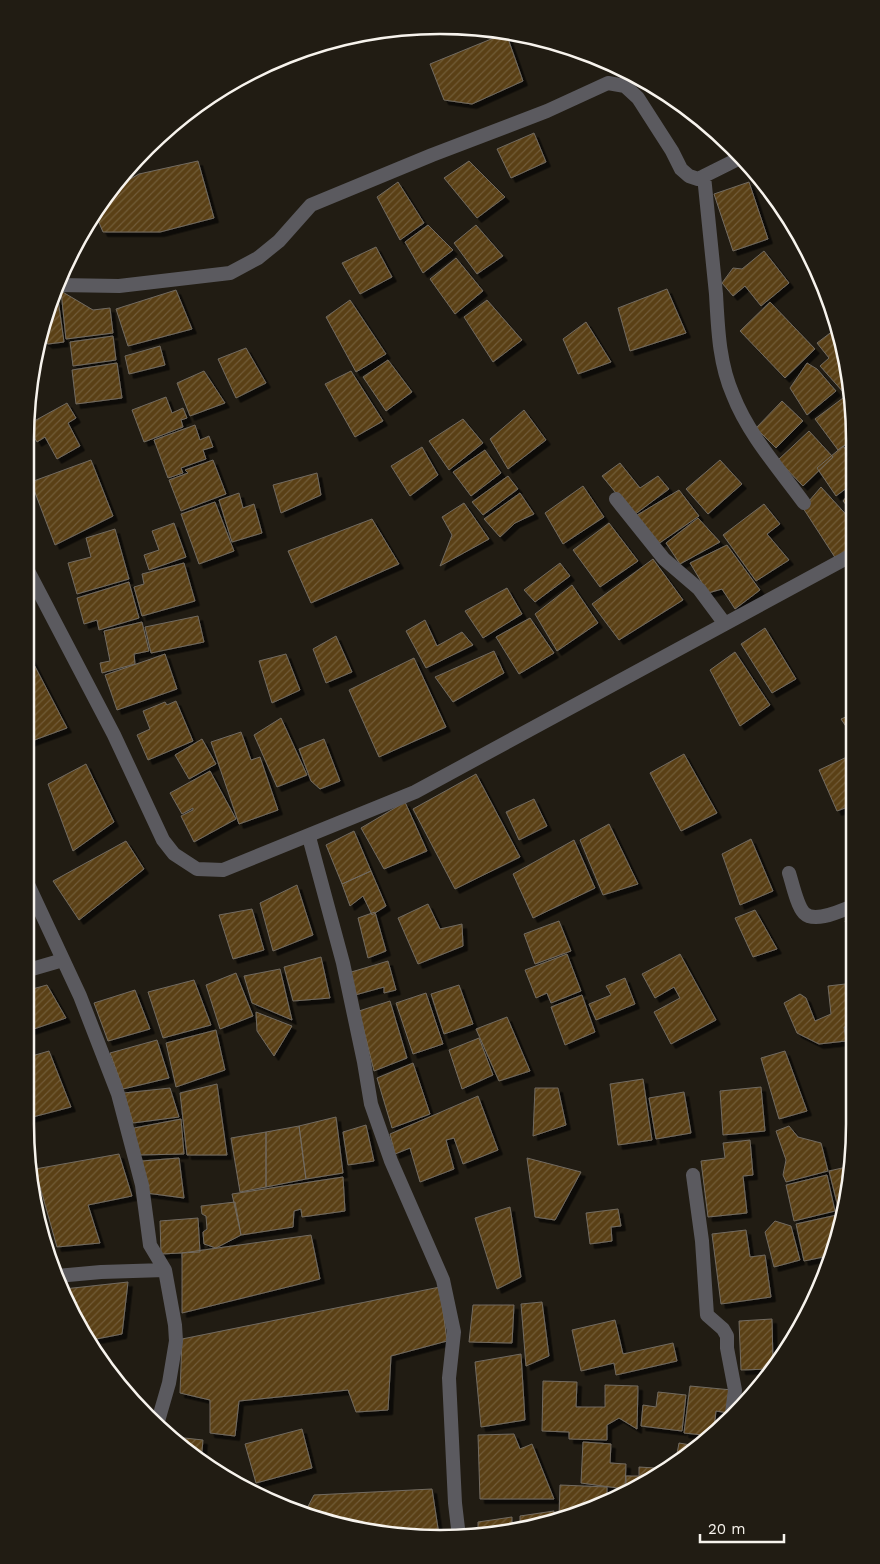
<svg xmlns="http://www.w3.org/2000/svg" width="880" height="1564" font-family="'Work Sans',sans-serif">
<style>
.building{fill:url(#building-hatch);stroke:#726b61;filter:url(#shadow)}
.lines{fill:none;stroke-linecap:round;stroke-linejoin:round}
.minor{stroke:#5b5a5f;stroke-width:14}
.rim{fill:none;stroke:#f7f3ed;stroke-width:2.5}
</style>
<defs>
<pattern id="building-hatch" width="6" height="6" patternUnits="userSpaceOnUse" patternTransform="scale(1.25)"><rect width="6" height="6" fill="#5a4016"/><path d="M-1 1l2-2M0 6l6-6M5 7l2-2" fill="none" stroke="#725c38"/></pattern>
<filter id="shadow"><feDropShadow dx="4.5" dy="4.5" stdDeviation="0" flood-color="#0009"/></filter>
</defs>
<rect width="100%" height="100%" fill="#211c13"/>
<path class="building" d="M506 33 523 81 472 104 444 100 430 64Z
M534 133 546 162 511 178 497 149Z
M198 161 214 218 160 232H103L95 213 111 190 139 174Z
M469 161 505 197 477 218 444 178Z
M398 182 424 223 400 240 377 197Z
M749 182 768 239 733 251 714 194Z
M114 186 115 195 107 196Z
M428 225 453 250 423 273 405 242Z
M476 225 503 256 477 274 454 243Z
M376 247 392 277 360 294 342 263Z
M764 251 789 283 761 306 745 286 733 296 722 283 733 268 742 269Z
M456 258 483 291 455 314 430 279Z
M667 289 686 333 630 351 618 308Z
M176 290 192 329 128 346 116 309Z
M61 291 93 310 110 308 113 333 66 339Z
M53 299H58L64 342 48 344 41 339 38 348H37L39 332Z
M350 300 386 354 356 372 326 317Z
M487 300 522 340 493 362 464 317Z
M770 302 815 349 785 378 740 331Z
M586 322 611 362 578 374 563 339Z
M838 327 851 386 852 402 820 366 829 358 817 343Z
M113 336 116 360 73 366 70 342Z
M160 346 165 365 129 374 125 356Z
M246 348 266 383 236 398 218 359Z
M388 360 412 392 386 411 363 377Z
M117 363 122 398 76 404 72 370Z
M807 363 817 369 836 391 807 415 790 388Z
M204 371 225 403 190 416 177 383Z
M351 371 383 421 355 437 325 384Z
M166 397 172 413 183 408 187 418 181 420 183 427 144 442 132 410Z
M843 398 852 409V440L838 450 815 419Z
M782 401 803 421 776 448 756 428Z
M67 403 76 418 68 423 80 446 57 459 45 437 37 442 27 425Z
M524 410 546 440 508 469 490 439Z
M463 419 483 443 449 470 429 441Z
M195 425 200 440 209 436 213 447 203 450 206 459 181 468 183 473 168 478 154 440Z
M809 431 833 457 803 486 778 460Z
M843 446 852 457V484L836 496 817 468Z
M422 447 438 475 410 496 391 466Z
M485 450 501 473 471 496 453 472Z
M91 460 113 516 55 545 31 482Z
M213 460 226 494 181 511 169 480 188 473 185 470Z
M720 460 742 484 708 514 686 489Z
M620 463 640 488 658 476 669 489 634 515 602 476Z
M317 473 321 495 281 513 273 485Z
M508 476 518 489 483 515 472 502Z
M583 486 604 517 563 544 545 513Z
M821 487 852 521V547L836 559 803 508Z
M679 490 699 516 658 544 634 517Z
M852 490V512L843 501Z
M239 493 243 508 254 504 262 533 232 542 219 500Z
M520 493 534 514 515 523 500 537 484 519Z
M215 502 234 551 199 564 181 514Z
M464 503 489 539 440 566 452 535 442 517Z
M764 504 780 524 767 534 789 560 756 581 723 535Z
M698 518 720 542 680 564 666 543Z
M372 519 399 564 311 603 288 551Z
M174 523 186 557 149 570 144 555 159 550 152 531Z
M609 523 638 561 600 587 573 550Z
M115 529 129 579 77 594 68 563 91 557 86 538Z
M727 545 760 590 735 609 722 589 708 593 690 563Z
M653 559 683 600 619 640 592 604Z
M184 563 195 601 142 616 134 587 144 584 142 574Z
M560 563 570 576 535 602 524 590Z
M129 582 139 618 99 630 97 620 84 624 77 598Z
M572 585 598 623 557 651 535 614Z
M507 588 522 614 483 638 465 611Z
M198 616 204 642 151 653 145 627Z
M530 618 554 653 519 674 496 637Z
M425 620 437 646 462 632 473 645 426 668 406 631Z
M142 622 149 651 134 654 135 664 102 673 100 663 110 661 104 631Z
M765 628 796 679 772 693 741 644Z
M336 636 352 672 326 683 313 649Z
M494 651 504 673 453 702 435 677Z
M735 652 770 705 740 726 710 670Z
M28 653 67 728 29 742 25 736 26 654Z
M165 654 177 689 117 710 105 675Z
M286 654 300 690 272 703 259 661Z
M414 658 446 727 379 757 349 690Z
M176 701 193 741 148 760 137 735 150 729 143 711 165 702 167 705Z
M853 714V737L841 719Z
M281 718 307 775 277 787 254 735Z
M241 732 251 760 260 757 278 810 239 824 211 742Z
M202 739 216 764 189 779 175 755Z
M324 739 340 781 320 789 311 781 299 749Z
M684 754 717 813 681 831 650 773Z
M849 756 853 763V805L837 811 819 770Z
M86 764 114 822 73 851 48 784Z
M210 771 236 819 194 842 181 816 193 810V808L182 814 170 793Z
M476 774 520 857 455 889 413 809Z
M534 799 547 826 519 840 506 812Z
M405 802 427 851 384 869 361 828Z
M609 824 638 884 603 895 580 840Z
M354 831 371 871 342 884 326 845Z
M751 839 773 891 740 905 722 854Z
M574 840 595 888 533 918 513 874Z
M126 841 144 869 79 920 53 881Z
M371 871 386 906 372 915 363 896 350 906 342 884Z
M297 885 313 935 273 951 260 903Z
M428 904 440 929 462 924 463 946 418 964 398 918Z
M252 909 264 950 233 959 219 915Z
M755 910 777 949 753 957 735 918Z
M375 912 386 951 368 958 358 918Z
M853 918V940L845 921Z
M559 921 571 951 535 964 524 934Z
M567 954 581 991 551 1003 547 993 536 998 525 970Z
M680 954 716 1020 671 1044 654 1012 680 998 674 987 655 998 642 974Z
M321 957 330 998 293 1001 284 967Z
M388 961 396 990 384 993V987L355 995 348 973Z
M280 969 292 1020 252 1003 244 976Z
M236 973 253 1016 220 1029 206 985Z
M625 978 635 1004 596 1020 589 1004 611 995 606 986Z
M194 980 211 1025 163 1038 148 992Z
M854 983 853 1026 844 1027 846 1041 819 1044 797 1033 784 1003 800 994 806 998 815 1021 831 1014 828 986Z
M47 985 66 1018 25 1032V991Z
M459 985 473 1024 444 1034 431 994Z
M135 990 150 1029 108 1041 94 1003Z
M426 993 443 1044 413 1054 396 1003Z
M582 995 595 1032 565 1045 551 1007Z
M390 1001 407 1058 374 1071 359 1011Z
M256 1012 292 1026 274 1056 257 1031Z
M507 1017 530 1071 499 1081 476 1029Z
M216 1030 225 1070 176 1087 166 1043Z
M479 1038 493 1075 462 1089 449 1050Z
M157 1040 169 1078 123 1089 110 1053Z
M49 1051 71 1107 25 1119V1058Z
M785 1051 807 1111 779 1119 761 1058Z
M413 1063 430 1114 392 1128 377 1078Z
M643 1079 652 1140 618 1145 610 1084Z
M217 1084 227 1155H187L180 1093Z
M761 1087 765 1131 723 1135 720 1091Z
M170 1088 179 1117 133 1123 124 1093Z
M535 1088H558L566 1125 533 1136Z
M684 1092 691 1133 656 1139 649 1098Z
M478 1096 498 1150 463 1164 454 1138 446 1140 454 1169 420 1182 410 1148 395 1154 390 1134Z
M336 1117 343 1173 306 1179 299 1126Z
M181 1119 184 1154 137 1155 134 1128Z
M366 1125 374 1161 348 1165 343 1132Z
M299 1126 306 1179 266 1187V1132Z
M789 1126 798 1137 821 1143 828 1171 786 1182 783 1175 786 1160 776 1131Z
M266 1132V1187L240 1192 231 1138Z
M750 1140 753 1175 743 1176 747 1213 708 1217 701 1161 725 1158 723 1143Z
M119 1154 132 1196 88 1205 100 1243 57 1247 35 1169Z
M179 1158 184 1198 146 1193 142 1161Z
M527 1158 581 1172 555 1220 535 1217Z
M851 1166 842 1211H839L829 1171Z
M827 1175 835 1211 794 1221 786 1185Z
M343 1177 345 1211 302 1217 301 1209 294 1211 293 1227 241 1235 232 1194Z
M235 1202 241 1235 216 1248 204 1244 203 1232 207 1229 206 1216 202 1214 201 1206Z
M510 1207 521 1277 497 1289 475 1218Z
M618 1209 621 1226 611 1227 612 1241 590 1244 586 1213Z
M837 1215 833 1255 804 1261 796 1224Z
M198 1218 200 1252 161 1254 160 1221Z
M775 1221 791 1226 800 1260 774 1267 765 1232Z
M746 1230 750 1257 765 1255 771 1297 721 1304 712 1234Z
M311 1235 320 1279 182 1313V1253Z
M128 1282 122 1334 91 1340 64 1289Z
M440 1287 447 1341 391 1356 388 1410 356 1412 348 1390 239 1401 235 1436 210 1433V1400L180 1393 182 1339Z
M542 1302 549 1356 526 1366 521 1304Z
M473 1305H514L512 1343 469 1342Z
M772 1319 773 1363 769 1369 741 1370 739 1321Z
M615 1320 623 1354 673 1343 677 1361 616 1375 614 1363 581 1371 572 1330Z
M521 1354 525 1420 481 1427 475 1362Z
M100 1357H105L107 1371Z
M543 1381 577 1382 576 1407H605V1385L638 1386 637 1429 619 1418 607 1425V1440L569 1439V1432L542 1431Z
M690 1386 732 1390 729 1413 716 1411 713 1436 684 1433Z
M658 1392 686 1395 682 1431 641 1426 643 1405 656 1407Z
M302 1429 312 1468 256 1483 245 1444Z
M514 1434 520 1449 532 1444 554 1499H480L478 1435Z
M175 1437 203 1440 201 1461Z
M583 1442 611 1444 610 1463 626 1464 625 1489 581 1483Z
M679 1443 697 1446 676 1459Z
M639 1467 655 1468V1472L626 1491V1476H639Z
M560 1485 607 1487V1503L599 1508 559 1517Z
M432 1489 439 1535 332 1525 305 1512 314 1495Z
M554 1511V1518L520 1526V1516Z
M512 1517V1528L478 1535V1522Z"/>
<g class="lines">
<path class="minor" d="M704 176C708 216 712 255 716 294 718 329 719 363 733 395 748 434 780 470 804 503
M59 285 119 286 230 273 258 258 279 241 311 205 432 155 547 111 608 83 625 86 638 98 672 151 681 169 689 176 698 179 742 157
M616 499 664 559 699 589 725 624
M26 567 114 735 163 840 174 854 197 869 223 870 415 792 852 555
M309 837 343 963 364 1062 371 1104 391 1161 443 1280 454 1332 449 1378 455 1503 459 1537
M789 873C792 882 797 906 804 913 815 924 842 910 853 906
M25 878 80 996 118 1094 142 1185 150 1245 165 1270 175 1325 176 1341 169 1383 158 1421
M25 971 63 960
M693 1175 702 1241 707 1315 723 1329 727 1336V1348L735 1390 732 1413
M57 1276 101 1272 165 1270"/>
</g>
<path d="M0 0H880V1564H0ZM440 34H440A406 406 0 0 1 846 440V1124A406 406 0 0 1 440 1530H440A406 406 0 0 1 34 1124V440A406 406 0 0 1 440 34Z" fill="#211c13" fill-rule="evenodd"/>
<path class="rim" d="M440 34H440A406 406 0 0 1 846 440V1124A406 406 0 0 1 440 1530H440A406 406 0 0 1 34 1124V440A406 406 0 0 1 440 34Z"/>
<path d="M700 1534v8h84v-8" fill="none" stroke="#f7f3ed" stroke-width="2.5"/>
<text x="708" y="1534" font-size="15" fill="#f7f3ed" stroke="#211c13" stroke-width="4" paint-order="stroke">20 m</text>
</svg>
